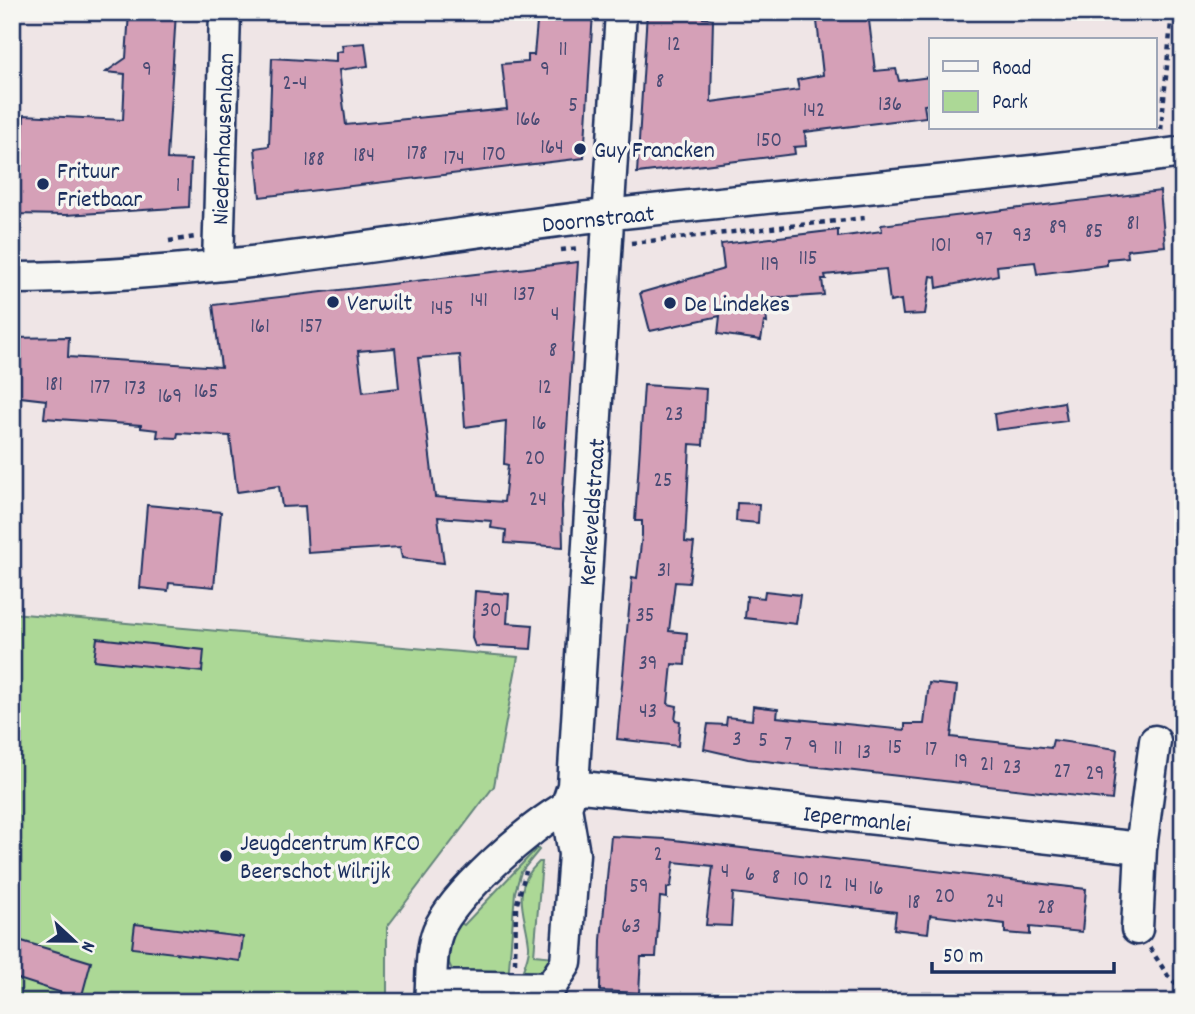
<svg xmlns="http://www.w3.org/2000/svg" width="1195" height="1014" font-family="Dekko,sans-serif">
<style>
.green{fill:#acd896;stroke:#64847a;stroke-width:2}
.building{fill:#d5a0b7;stroke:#1b2f5e;stroke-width:2;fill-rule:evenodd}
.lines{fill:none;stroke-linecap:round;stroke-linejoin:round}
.minor-casing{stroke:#1b2f5e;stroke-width:35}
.path{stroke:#1b2f5e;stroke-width:4.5;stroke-dasharray:5 5;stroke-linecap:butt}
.minor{stroke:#f6f6f2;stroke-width:30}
.poi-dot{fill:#1b2f5e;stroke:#f6f6f2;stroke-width:2.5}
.labels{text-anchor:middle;stroke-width:7;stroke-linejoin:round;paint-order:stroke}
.number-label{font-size:21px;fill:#4a4b74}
.street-label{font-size:24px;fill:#1b2f5e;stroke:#f6f6f2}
.poi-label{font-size:24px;fill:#1b2f5e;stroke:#f6f6f2;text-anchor:start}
</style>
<rect width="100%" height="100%" fill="#efe5e6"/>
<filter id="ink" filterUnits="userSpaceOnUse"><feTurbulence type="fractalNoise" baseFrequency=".0143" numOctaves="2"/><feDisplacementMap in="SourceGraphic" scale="14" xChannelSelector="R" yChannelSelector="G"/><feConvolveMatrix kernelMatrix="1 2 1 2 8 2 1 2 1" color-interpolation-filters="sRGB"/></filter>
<g filter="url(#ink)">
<path class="green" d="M12 613 518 657 494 786 387 927V1002H12Z
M537 848 539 850 521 872 515 892 508 981 456 975C442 959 445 937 458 921L464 925Z
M539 862H542L534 955 556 957 546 974 518 982C522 971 530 957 529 945 526 913 509 890 539 862Z"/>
<path class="building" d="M129 12H176L167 159 191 160 189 207 66 215 12 214V164L22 165 24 115 123 120 125 74 106 72 126 58Z
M538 12H593L584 158 260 197 255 148 269 146 272 58 336 62V52L343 51 342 45 365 43 368 66 339 70 346 125 507 109 502 64 528 62V55H534Z
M647 12H704L703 18 713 19 711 102 799 90 797 80 823 75 816 12H868L875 71 896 69 899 81 931 77V104L924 105 926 117 805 132 806 146 794 147 795 154 637 173Z
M1160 191 1165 246 1127 250 1128 257 1107 259V265L1037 274 1035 262 997 266 998 275 937 288 936 277 931 276 925 314 903 315 901 300 890 302 886 269 825 275 826 279H822L824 295 765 299 767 323 764 322 761 340 718 334 720 316 650 331 640 293 724 269 721 244 838 230V237L882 231 881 225Z
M578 262 562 506 563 547 505 543 506 530 491 528 492 521 438 517 444 563 402 558 400 547 308 553 305 506 282 507 279 486 237 492 230 436 178 433 177 438 157 437 158 430 141 428V425L44 418 46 400 12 396V338L69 337 68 357 221 367 213 305ZM395 348 399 388 363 392 358 351ZM460 355 465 427 506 421 504 464 508 465 504 502 435 497 418 358Z
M644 385 706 389 703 445 690 444 685 542 694 543 689 583 675 582 669 631 687 633 685 665 672 664 668 704 677 706 675 720 680 721 678 746 617 739 632 577 637 578 642 535V521H635Z
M1064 402 1067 421 996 430 994 414Z
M737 503 759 504 758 523 736 521Z
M147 505 221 512 214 587 169 583 168 591 140 588Z
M475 591 509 594 507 623 533 625 531 649 475 646 472 638Z
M765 591 800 595 796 624 745 618 747 596 764 598Z
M97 638 204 650 202 672 94 660Z
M929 683 957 686 951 737 1051 748 1053 740 1117 749 1112 800 748 759 704 749 708 724 726 725 727 717 752 720 753 706 778 709 777 717 905 730V724H924Z
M611 836 666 839 1086 889 1082 932 1030 927V935L1005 933V924L930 915 928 933 894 929 896 912 733 893 731 926 706 925 713 866 674 862 671 886 667 888V898L660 897 656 957H641L639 993 600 991 601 940Z
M135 924 243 937 240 961 132 948Z
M12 938 91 962 81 999 12 977Z"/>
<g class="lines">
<defs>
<path id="minor" d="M218 265 225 12
M12 278C211 277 409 238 606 215 798 193 991 179 1183 152
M573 786 1141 848 1137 929
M1141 848 1155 741
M431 986 550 988 566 963 574 854 566 807
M430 1002C432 980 430 951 438 931 452 896 531 825 566 807L573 786 621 12"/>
</defs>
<use href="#minor" class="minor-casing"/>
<path class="path" d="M1161 130 1172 12
M169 241 195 237
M631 243 865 218
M561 250 580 248
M1150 948 1168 976 1183 992
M515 963 516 907 526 871"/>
<use href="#minor" class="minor"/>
</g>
</g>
<g class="poi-dot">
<circle cx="580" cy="149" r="7"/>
<circle cx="43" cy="184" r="7"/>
<circle cx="333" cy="302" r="7"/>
<circle cx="670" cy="303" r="7"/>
<circle cx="226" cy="856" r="7"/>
</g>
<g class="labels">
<g class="number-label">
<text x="674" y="50">12</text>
<text x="563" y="55">11</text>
<text x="147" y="75">9</text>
<text x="545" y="75">9</text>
<text x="660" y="87">8</text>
<text x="295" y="89">2-4</text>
<text x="890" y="110">136</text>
<text x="573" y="111">5</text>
<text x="814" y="116">142</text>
<text x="528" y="125">166</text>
<text x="769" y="146">150</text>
<text x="552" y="153">164</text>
<text x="417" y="159">178</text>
<text x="494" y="160">170</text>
<text x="364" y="161">184</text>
<text x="454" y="164">174</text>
<text x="314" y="165">188</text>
<text x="178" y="191">1</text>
<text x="1133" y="229">81</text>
<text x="1058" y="233">89</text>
<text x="1094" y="237">85</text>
<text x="1022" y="241">93</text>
<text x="984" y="245">97</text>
<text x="941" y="251">101</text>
<text x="808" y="264">115</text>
<text x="770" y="270">119</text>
<text x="524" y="300">137</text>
<text x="479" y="306">141</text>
<text x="442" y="314">145</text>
<text x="555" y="320">4</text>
<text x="260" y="332">161</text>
<text x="311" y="332">157</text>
<text x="553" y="356">8</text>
<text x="54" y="390">181</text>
<text x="100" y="393">177</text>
<text x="545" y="393">12</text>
<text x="135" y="394">173</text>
<text x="206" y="397">165</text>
<text x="170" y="402">169</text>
<text x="674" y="420">23</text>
<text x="539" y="429">16</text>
<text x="535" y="464">20</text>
<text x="663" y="486">25</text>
<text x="538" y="505">24</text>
<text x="664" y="576">31</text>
<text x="491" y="616">30</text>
<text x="645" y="621">35</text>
<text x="648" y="669">39</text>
<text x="648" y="717">43</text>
<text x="737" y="745">3</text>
<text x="763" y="746">5</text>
<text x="788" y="750">7</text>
<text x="813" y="753">9</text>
<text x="895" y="753">15</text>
<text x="838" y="754">11</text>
<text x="931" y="755">17</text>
<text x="864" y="758">13</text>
<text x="961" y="767">19</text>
<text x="987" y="770">21</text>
<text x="1012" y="773">23</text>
<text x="1062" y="777">27</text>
<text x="1095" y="779">29</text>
<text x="658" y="860">2</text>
<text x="725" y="877">4</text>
<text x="750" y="880">6</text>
<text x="776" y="883">8</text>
<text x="801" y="885">10</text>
<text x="826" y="888">12</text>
<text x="851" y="891">14</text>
<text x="639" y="892">59</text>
<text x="876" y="894">16</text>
<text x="945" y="902">20</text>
<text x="995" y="907">24</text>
<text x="914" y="908">18</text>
<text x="1046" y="913">28</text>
<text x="631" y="932">63</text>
</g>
<g class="street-label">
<text transform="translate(222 139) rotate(-88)" y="8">Niedernhausenlaan</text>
<text transform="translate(598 218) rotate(-6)" y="8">Doornstraat</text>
<text transform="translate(591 512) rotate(-86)" y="8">Kerkeveldstraat</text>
<text transform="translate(857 818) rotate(6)" y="8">Iepermanlei</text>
</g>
<g class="poi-label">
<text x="594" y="157">Guy Francken</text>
<text x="57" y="178">Frituur<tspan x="57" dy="28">Frietbaar</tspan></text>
<text x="347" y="310">Verwilt</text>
<text x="684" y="311">De Lindekes</text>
<text x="240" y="850">Jeugdcentrum KFCO<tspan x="240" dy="28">Beerschot Wilrijk</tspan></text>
</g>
</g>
<rect width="1195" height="1014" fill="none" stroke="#f6f6f2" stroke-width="42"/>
<rect x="21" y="21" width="1153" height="972" fill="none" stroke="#1b2f5e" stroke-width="2.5" filter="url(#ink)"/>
<rect x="929" y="38" width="228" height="91" fill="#f6f6f2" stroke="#9ea6b7" stroke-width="2"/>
<rect x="943" y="61" width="35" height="10" fill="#f6f6f2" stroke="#9ea6b7" stroke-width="2"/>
<text x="992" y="74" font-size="21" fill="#1b2f5e">Road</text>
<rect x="943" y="91" width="35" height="21" fill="#acd896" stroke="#9ea6b7" stroke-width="2"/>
<text x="992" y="108" font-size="21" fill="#1b2f5e">Park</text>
<g transform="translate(74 941) rotate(112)" stroke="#f6f6f2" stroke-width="5" paint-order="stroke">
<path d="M0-5L12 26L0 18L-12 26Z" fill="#1b2f5e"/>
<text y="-10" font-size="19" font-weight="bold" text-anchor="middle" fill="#1b2f5e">N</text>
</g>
<path d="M932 962v10h182v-10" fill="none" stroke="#1b2f5e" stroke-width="3.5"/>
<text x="943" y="962" font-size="21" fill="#1b2f5e" stroke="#f6f6f2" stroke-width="5" paint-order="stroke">50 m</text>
</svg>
